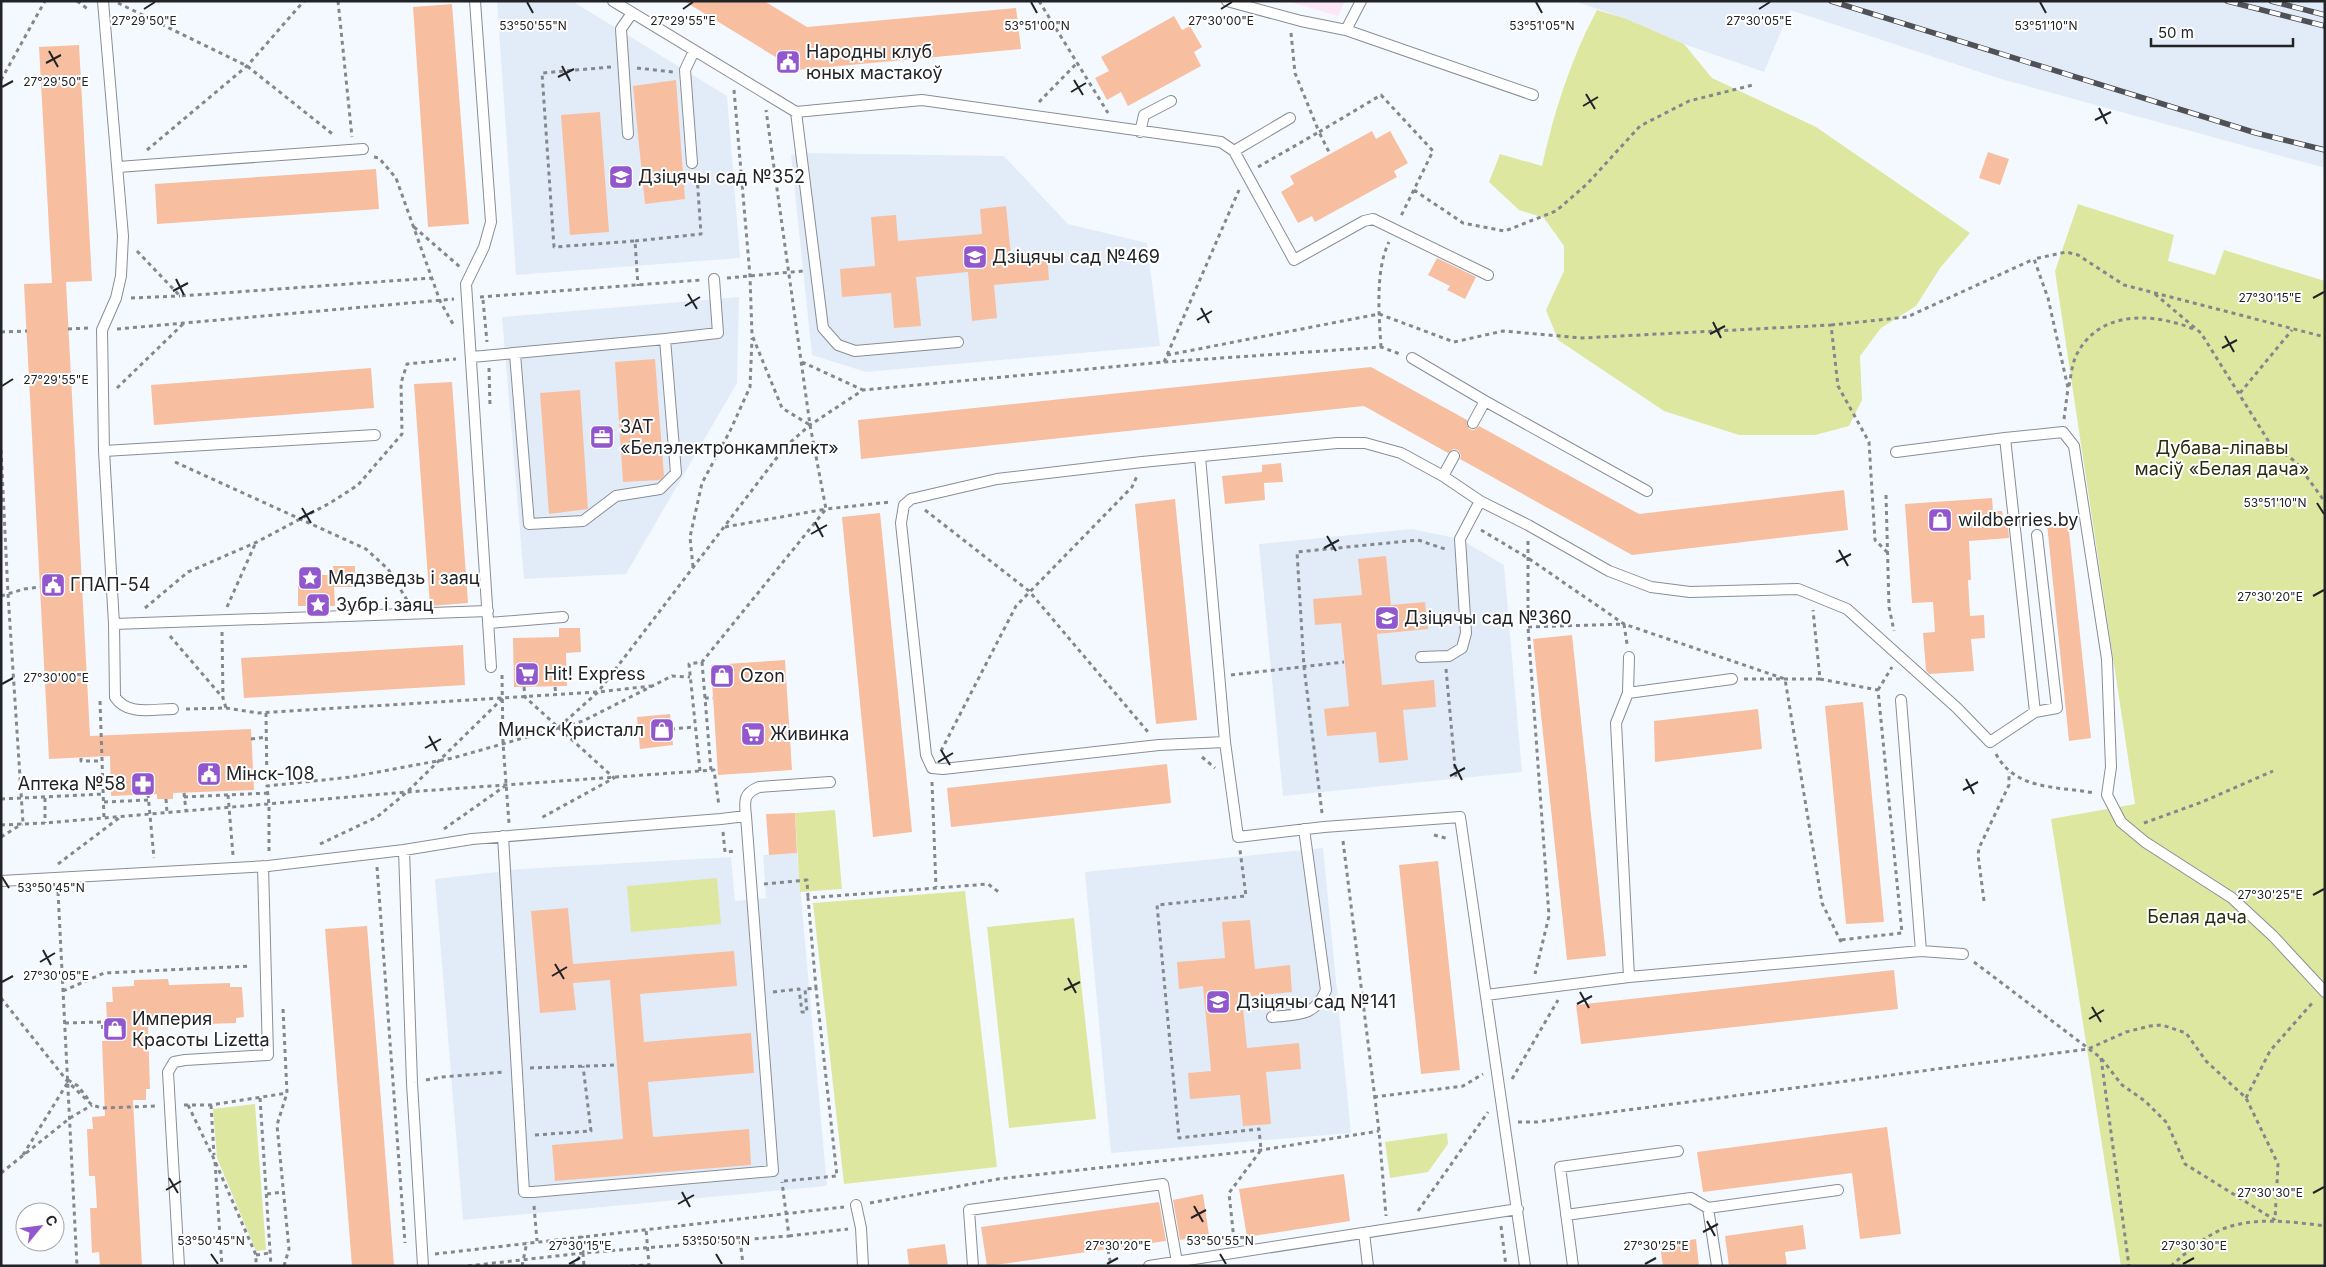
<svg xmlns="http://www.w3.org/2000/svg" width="2326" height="1267" font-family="Inter,sans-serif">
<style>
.built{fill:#e2ecf8}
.industrial{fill:#fce7f6}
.green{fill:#dde7a0}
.building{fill:#f7bfa0}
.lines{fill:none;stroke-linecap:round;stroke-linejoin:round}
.service-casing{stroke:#888e97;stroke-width:12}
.path{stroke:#84888d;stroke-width:3;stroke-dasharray:4 4;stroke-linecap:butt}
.service{stroke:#fff;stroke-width:10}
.rail-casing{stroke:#4f5156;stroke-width:5.5}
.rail{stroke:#fff;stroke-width:4;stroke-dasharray:11;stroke-linecap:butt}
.ticks{fill:none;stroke:#212327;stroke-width:2}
.labels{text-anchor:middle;stroke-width:4;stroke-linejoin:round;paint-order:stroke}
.poi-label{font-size:18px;fill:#212327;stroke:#fff;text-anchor:start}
.park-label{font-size:18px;fill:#292d0d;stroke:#fff}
.ticks-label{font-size:12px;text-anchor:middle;fill:#212327;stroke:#fff;stroke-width:4;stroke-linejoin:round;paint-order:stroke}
</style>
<rect width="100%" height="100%" fill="#f4f9ff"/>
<path class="built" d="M497 1H572L727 96 740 258 516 275Z
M1574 1H2325V168L2001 79 1790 10 1764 72 1684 44 1627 19Z
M802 153 1004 156 1068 224 1147 243 1160 346 866 372 812 355 791 155Z
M739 297 737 383 626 574 524 579 502 317Z
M1412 529 1460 539 1504 565 1522 772 1283 796 1259 544Z
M1323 848 1351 1133 1111 1153 1085 872Z
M797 853 827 1186 463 1220 435 879 522 869 731 857 735 901 766 898 763 855Z"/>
<path class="industrial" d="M1287 1H1345L1338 16Z"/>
<path class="green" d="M1597 10 1627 19 1684 44 1712 78 1816 127 1970 233 1940 268 1916 306 1881 328 1860 356 1862 400 1849 426 1815 435H1739L1664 411 1558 340 1546 310 1564 271V246L1544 218 1519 210 1489 182 1500 154 1542 166C1554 112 1571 58 1597 10Z
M2078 204 2174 235 2168 261 2215 275 2224 250 2325 281V1266H2121L2051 819 2135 804 2055 271Z
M835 810 842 889 800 892 795 813Z
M717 878 721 924 631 932 627 886Z
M965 891 997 1167 844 1184 813 903Z
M1074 918 1096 1119 1009 1128 987 927Z
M255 1104 266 1250 256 1251 217 1158 213 1109Z
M1447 1133 1448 1144 1428 1172 1390 1178 1385 1142Z"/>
<path class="building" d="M684 1H764L807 27 1016 8 1021 49 797 70Z
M452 4 469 224 428 227 413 7Z
M1174 16 1182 30 1190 26 1202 47 1194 52 1201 66 1128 106 1121 92 1107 100 1095 78 1109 71 1101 57Z
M79 45 92 281 66 282 90 736 251 729 254 790 173 793V799H157V794L111 796 110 756 49 759 24 284 52 283 39 47Z
M676 80 685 199 645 204 633 86Z
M600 112 609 232 570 235 561 115Z
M1372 131 1376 139 1390 131 1408 163 1394 171 1397 177 1315 222 1312 216 1298 223 1281 192 1294 184 1290 176Z
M1988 152 2009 159 2000 185 1979 178Z
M376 169 379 209 157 224 155 184Z
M1006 206 1011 256 1047 253 1049 280 994 285 997 318 972 321 968 272 916 277 921 326 894 328 891 293 842 297 840 269 875 266 871 217 896 215 898 241 982 234 980 209Z
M1437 258 1476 277 1465 299 1447 290 1450 286 1428 275Z
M655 359 664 476 660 480 623 482 615 362Z
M1371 367 1467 420 1469 429 1474 430 1479 426 1639 514 1844 490 1848 530 1632 555 1460 459 1461 455 1458 450 1453 449 1448 453 1364 406 861 459 858 420Z
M371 368 374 408 154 425 151 385Z
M452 382 468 603 430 606 414 384Z
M580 390 588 509 549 514 540 393Z
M1281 463 1283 482 1264 483 1265 500 1225 504 1222 476 1262 472V465Z
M1992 498 1993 511H2002L2003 517 2007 516 2009 538 1969 541 1971 580H1968L1970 616 1984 615 1985 638 1971 639 1974 671 1929 674 1926 670 1923 633 1935 632 1933 602 1912 603 1905 504Z
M1175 499 1197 720 1156 724 1135 504Z
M880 513 912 832 873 837 842 517Z
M2068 522 2091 738 2069 741 2047 524Z
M1386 556 1391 605 1425 602 1428 629 1377 634 1382 685 1434 680 1436 707 1403 710 1408 760 1379 763 1376 732 1327 736 1324 709 1349 706 1341 623 1315 625 1313 599 1362 595 1358 559Z
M333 566H355V587H334L335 606H298V575H333Z
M559 628H580L581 652 566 653 567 686 514 687 513 638 559 637Z
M1572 635 1606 956 1567 960 1533 639Z
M463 645 465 685 244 698 241 658Z
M785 660 792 770 718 775 711 665Z
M1863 702 1884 922 1846 924 1825 706Z
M1758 709 1762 749 1655 762 1654 721Z
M670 714 673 745 640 749 637 717Z
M1167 764 1171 803 951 827 947 788Z
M795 813 797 853 769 855 766 814Z
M1438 861 1460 1070 1421 1074 1399 865Z
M568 908 573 964 734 951 737 986 640 994 644 1042 751 1033 754 1073 648 1082 653 1137 749 1129 751 1165 555 1181 552 1145 623 1139 610 980 573 983 576 1010 540 1013 531 911Z
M1250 920 1255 969 1290 965 1292 992 1242 997 1247 1048 1299 1043 1301 1069 1266 1072 1271 1124 1243 1126 1240 1095 1190 1099 1188 1073 1211 1071 1203 986 1179 989 1177 962 1225 958 1222 922Z
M367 926 377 1050 394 1266H352L325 929Z
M1894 970 1898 1009 1581 1044 1576 1005Z
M168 979 169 985 230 983V987H242L244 1017 236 1018V1023L148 1026 150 1089H146V1100H133L142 1266H100L99 1252 92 1253 90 1208H97L95 1176H89L87 1129H93L92 1117 105 1116 102 1041H108L106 1002H113L112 987 134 986V980Z
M1887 1127 1901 1234 1860 1239 1852 1173 1703 1192 1697 1152Z
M1344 1174 1350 1221 1247 1237 1239 1189Z
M1203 1194 1209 1235 1180 1240 1173 1200Z
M1159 1202 1166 1241 987 1266 981 1227Z
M1803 1225 1806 1249 1785 1252 1787 1266H1729L1725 1236Z
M1696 1239 1699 1266H1663L1660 1245Z
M945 1244 948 1266H909L907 1249Z"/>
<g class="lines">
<defs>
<path id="service" d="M103 1 123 236 121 276 116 298 102 330 104 451 114 624 115 697C127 716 153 709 173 709
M475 1 491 222 484 247 466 284 491 667
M613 1 796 112 922 100 1221 142 1234 151 1294 260 1364 221 1373 219 1488 275
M1227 1 1301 21 1346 30 1533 95
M1346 30 1361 1
M796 112 823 328 838 345 855 351 958 342
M1140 132 1144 115 1171 101
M628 134 621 29 632 13
M1234 151 1290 118
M692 163 685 70 694 51
M118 167 363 149
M665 339 718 333 714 279
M472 357 665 339 676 473 660 489 616 496 583 521 529 524 515 354
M1412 358 1485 401 1647 491
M1473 423 1485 401
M104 451 375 435
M1896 452 2005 438
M1200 457 1225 742 1238 837 1324 827 1460 817 1525 1266
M1443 476 1454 456
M489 623 563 617
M114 624 488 611
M1421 657 1449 656 1462 648 1466 633 1460 539 1480 501
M1629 657 1628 693 1616 723 1629 977
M1628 693 1732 679
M1901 700 1921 951
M2035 712 2057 708 2037 535
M1225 742 1159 745 943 769 932 768 926 755 901 523 904 505 911 499 997 479 1142 462 1337 443H1365L1401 453 1443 476 1480 501 1528 525 1609 571 1651 587 1690 592 1798 589 1847 609 1957 708 1990 742 2035 712 2005 438 2063 432 2074 446 2107 659 2111 767 2107 795 2121 822 2145 842 2232 898 2273 936 2325 992
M503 836 524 1192H533L773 1171 746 816
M404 850 412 1083 423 1266
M1 881 268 866 404 850 472 839 721 819 746 816C744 800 744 793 759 787L830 782
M1486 995 1629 977 1921 951 1963 954
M1272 1017C1298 1014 1315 1017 1326 990L1304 829
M856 1205 861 1228 863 1266
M1708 1208 1717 1266
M1566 1215 1691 1198 1708 1208 1838 1190
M1364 1233 1368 1266
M179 1266 168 1072 174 1062 185 1060 268 1055 263 866
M973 1266 969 1210 1163 1184 1177 1262
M1149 1266 1518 1209
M1573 1266 1560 1167 1678 1151"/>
</defs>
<use href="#service" class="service-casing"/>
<path class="path" d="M77 1 89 10
M338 1 352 137
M1039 1 1108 113
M118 3 247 66 335 136
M1291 33 1295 73 1319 132 1381 95 1433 151 1400 218
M611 67 542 73 554 247 635 241 638 286
M637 68 673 72
M1 80 45 1
M734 90 750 276 752 335 782 408 810 425
M1039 102 1076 64
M147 150 247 66 304 1
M374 157 379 158 396 178 440 301 453 324
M1258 167 1319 132 1330 154
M1414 190 1463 223 1505 231 1556 211 1587 184 1640 126 1689 101 1753 85
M414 227 460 267
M635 241 701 234 697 176
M137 251 180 296 432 278
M727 278 803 271
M2155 294 2201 333 2269 442 2296 462 2325 502
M480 297 701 280
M131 298 180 296
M483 300 487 342
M1831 325 1907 317 2034 259
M68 329 88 328
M117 329 454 299
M1 332 27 331
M1381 347C1379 316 1375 270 1389 242
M1167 355 1379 314 1454 342 1503 331 1582 338 1831 325 1838 386 1869 442 1875 540 1890 555
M802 362 863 390
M1164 362 1239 190
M489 368 490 406
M2069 386C2071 376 2072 362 2078 352 2102 309 2156 313 2196 330
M117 388 184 323
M2240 393 2292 330
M2064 419 2068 388 2048 298 2034 259 2066 252 2078 255 2124 285 2325 337
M1 450 8 594 23 823
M175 462 366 549 388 569 407 600
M1886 495 1889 607 1894 631
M925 510 1029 591 1148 732
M725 527 826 509 810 425 766 110
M1481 530 1528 558 1624 624 1785 679 1822 903 1842 944
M1528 541V627L1549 916 1535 974
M693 567 690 537 702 483 730 431 750 387 752 338
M1 596 24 589 40 587
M227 607 256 542
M145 608 188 572 257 542 330 503 358 485 402 434 401 383 407 364 456 359
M1528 627 1624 624 1627 644
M222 632 223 698 226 708
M170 636 223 698
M702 662 705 698
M1446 669 1456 778
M502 675 503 743 509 823
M1231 675 1344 662
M1744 679H1820L1813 610
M1820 679 1878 690 1902 933 1840 940
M524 687 525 697 614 778 541 818
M555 687 556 695
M1878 690 1892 667
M100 701 104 818
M186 709 226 708 258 713 598 692 651 686
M266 713 267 786
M559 727 598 692 785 447 810 425 863 390 1164 362 1381 347 1400 354
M671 729 695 727
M251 739 267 737
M941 751 1016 606 1132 487 1137 476
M1996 754C2016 791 2058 786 2094 793
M1202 757 1215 768
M81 758V761H102
M711 770 705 698H713
M700 771 689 664 702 662 826 509 890 502
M932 782 936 887
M184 793 186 811
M148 794 154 858
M228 795 233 855
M184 797 268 793
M45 798V823
M1 799 104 794
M166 799 167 813
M104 802 148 800
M1322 813 1304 667 1297 552 1418 540 1448 550
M2144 823 2202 802 2273 771
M1 825 45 823 407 792 714 770 719 806
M444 829 505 786
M723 832 725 852 736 851
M1434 835 1449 839
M1 837 22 824
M1343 841 1379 1131 1386 1216
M320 844 377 817 407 792 503 698
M269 851V805L267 786 351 777 453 758 583 721 672 676 690 677
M58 864 119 818
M377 867 405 1243
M764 884 807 880 808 898
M58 892 77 1266
M1984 901 1978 855 1979 848 2009 785V772
M1974 962 2101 1058 2122 1085 2145 1101 2167 1123 2185 1164 2275 1220
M63 991 104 973 251 966
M773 992 799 989 802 1012H807L805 989 816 988 808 898 988 884 1000 893
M1 998 68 1082 92 1105 102 1108 157 1106
M65 1023 102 1022 103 1031H107
M2101 1058 2129 1266
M530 1068 617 1065
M1512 1079 1558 1000
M68 1080 78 1086 88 1099
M426 1080 442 1077 504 1072
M1374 1097 1463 1086 1483 1074
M260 1098 271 1266
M2246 1098 2270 1051 2314 1001
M184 1105H211L287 1093 283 1009
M188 1105 214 1159 256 1255V1266
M211 1105 214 1155
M1518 1122H1537L2088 1049 2126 1032 2150 1026 2162 1025 2186 1033 2206 1061 2246 1098 2278 1164 2275 1220
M535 1135 591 1131 583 1066
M23 1155 68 1082
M215 1162 222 1266
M1 1173 70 1118 92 1105
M784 1181 837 1176 816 988
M267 1194 283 1192
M870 1203 998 1179 1261 1150 1379 1131
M534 1206 537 1241
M1418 1211 1488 1112
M1501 1226 1506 1266
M789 1236 848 1229
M740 1240 743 1264
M1234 1240 1229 1193 1261 1150 1259 1129 1179 1138 1157 905 1246 896 1240 850
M1108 1250 1111 1266
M583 1253 584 1266
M435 1254 844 1207
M256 1255 270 1253
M284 1266 289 1249 277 1125 287 1093
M468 1266 583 1253 789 1236 782 1182
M522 1266 527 1242
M572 1266 583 1253 582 1236
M631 1266 649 1265 646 1229
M2171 1266C2188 1251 2207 1234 2228 1227 2260 1217 2293 1222 2325 1226"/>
<use href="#service" class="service"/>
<defs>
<path id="rail" d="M1831 1 2256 133 2325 150
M2227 1 2325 26
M2271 1 2325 15"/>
</defs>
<use href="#rail" class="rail-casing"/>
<use href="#rail" class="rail"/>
</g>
<path class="ticks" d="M527 2 533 13M1031 2 1037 13M1536 2 1542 13M2040 2 2046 13M144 9 155 2M683 9 693 2M1221 9 1232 2M1759 9 1770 2M49 51 58 67M46 63 61 55M562 66 570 81M558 77 574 69M1074 80 1083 95M2 87 13 81M1071 92 1086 83M1586 94 1595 109M1583 106 1598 97M2099 108 2107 124M2095 120 2111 112M176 279 184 295M173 291 188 283M688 294 697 309M2313 298 2324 292M685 306 700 297M1201 308 1209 323M1197 320 1212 311M1713 322 1721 338M1710 334 1725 326M2225 336 2234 352M2222 348 2237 340M2 386 13 379M2317 503 2324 514M302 508 311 523M299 519 314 511M815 522 823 537M811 534 827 525M1327 536 1336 551M1324 548 1339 540M1839 550 1848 566M1836 562 1851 554M2313 596 2324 590M2 684 13 678M429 736 437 751M425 748 441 739M941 750 950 765M938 762 953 753M1454 764 1462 780M1450 776 1465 768M1966 779 1974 794M1963 790 1978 782M2 877 9 888M2313 895 2324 889M43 950 51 965M40 962 55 953M555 964 564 979M552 976 567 967M1068 978 1076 993M2 982 13 976M1064 990 1080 982M1580 992 1589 1008M1577 1004 1592 996M2092 1007 2101 1022M2089 1019 2104 1010M169 1178 178 1193M166 1190 181 1181M682 1192 690 1207M2313 1193 2324 1187M678 1204 694 1195M1194 1206 1203 1222M1191 1218 1206 1210M1707 1221 1715 1236M1703 1232 1718 1224M211 1254 218 1264M716 1254 722 1264M1220 1254 1226 1264M569 1264 580 1258M1107 1264 1118 1258M1645 1264 1656 1258M2183 1264 2194 1258"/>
<defs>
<symbol id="civic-square" viewBox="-11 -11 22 22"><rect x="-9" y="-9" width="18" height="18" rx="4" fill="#9256cd" stroke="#fff"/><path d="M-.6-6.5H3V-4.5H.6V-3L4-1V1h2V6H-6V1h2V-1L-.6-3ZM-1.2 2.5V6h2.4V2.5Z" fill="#fff"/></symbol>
<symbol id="school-square" viewBox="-11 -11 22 22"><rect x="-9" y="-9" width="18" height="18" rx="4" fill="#9256cd" stroke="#fff"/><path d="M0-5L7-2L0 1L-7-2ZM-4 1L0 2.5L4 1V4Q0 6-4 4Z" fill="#fff"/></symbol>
<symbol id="office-square" viewBox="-11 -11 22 22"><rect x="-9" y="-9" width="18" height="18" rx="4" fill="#9256cd" stroke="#fff"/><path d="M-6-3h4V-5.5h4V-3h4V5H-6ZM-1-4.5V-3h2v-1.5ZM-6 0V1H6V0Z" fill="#fff"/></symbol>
<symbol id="shop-square" viewBox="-11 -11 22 22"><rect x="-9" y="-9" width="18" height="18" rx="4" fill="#9256cd" stroke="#fff"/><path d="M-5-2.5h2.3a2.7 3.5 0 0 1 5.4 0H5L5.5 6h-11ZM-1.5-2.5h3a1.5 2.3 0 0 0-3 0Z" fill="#fff"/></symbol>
<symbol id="sight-square" viewBox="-11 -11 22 22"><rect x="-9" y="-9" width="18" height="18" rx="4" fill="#9256cd" stroke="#fff"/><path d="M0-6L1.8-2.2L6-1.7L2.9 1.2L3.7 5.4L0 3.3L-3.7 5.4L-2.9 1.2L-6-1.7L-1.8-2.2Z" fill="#fff"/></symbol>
<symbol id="supermarket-square" viewBox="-11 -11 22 22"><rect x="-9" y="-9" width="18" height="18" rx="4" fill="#9256cd" stroke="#fff"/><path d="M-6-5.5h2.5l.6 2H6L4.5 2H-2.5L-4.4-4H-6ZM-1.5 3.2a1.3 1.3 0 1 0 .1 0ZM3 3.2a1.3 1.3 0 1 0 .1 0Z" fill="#fff"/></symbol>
<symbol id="pharmacy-square" viewBox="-11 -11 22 22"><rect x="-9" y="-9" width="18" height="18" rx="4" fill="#9256cd" stroke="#fff"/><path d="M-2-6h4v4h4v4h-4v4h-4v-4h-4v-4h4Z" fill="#fff"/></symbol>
</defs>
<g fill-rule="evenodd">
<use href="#civic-square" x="774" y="48" width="28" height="28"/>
<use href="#school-square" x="607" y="163" width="28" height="28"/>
<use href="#school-square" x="961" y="243" width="28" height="28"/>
<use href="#office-square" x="588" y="423" width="28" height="28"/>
<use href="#shop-square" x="1926" y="506" width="28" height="28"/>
<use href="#sight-square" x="296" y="564" width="28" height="28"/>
<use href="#civic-square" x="39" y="571" width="28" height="28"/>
<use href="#sight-square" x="304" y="591" width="28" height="28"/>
<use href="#school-square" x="1373" y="604" width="28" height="28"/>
<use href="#supermarket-square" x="513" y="660" width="28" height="28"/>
<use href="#shop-square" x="708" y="662" width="28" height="28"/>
<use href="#shop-square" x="648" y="716" width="28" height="28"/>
<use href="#supermarket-square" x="739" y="720" width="28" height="28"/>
<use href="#civic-square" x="195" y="760" width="28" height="28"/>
<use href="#pharmacy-square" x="129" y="770" width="28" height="28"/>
<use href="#school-square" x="1204" y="988" width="28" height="28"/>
<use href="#shop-square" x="101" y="1015" width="28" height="28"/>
</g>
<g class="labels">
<g class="poi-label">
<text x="806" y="58">Народны клуб<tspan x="806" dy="21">юных мастакоў</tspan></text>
<text x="638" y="183">Дзіцячы сад №352</text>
<text x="992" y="263">Дзіцячы сад №469</text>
<text x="620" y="433">ЗАТ<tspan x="620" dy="21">«Белэлектронкамплект»</tspan></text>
<text x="1958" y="526">wildberries.by</text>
<text x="328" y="584">Мядзведзь і заяц</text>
<text x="70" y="591">ГПАП-54</text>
<text x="336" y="611">Зубр і заяц</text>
<text x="1404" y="624">Дзіцячы сад №360</text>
<text x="544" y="680">Hit! Express</text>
<text x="740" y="682">Ozon</text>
<text x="644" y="736" text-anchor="end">Минск Кристалл</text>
<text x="770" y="740">Живинка</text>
<text x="226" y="780">Мінск-108</text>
<text x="126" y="790" text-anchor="end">Аптека №58</text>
<text x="1236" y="1008">Дзіцячы сад №141</text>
<text x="132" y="1025">Империя<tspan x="132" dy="21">Красоты Lizetta</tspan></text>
</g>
<g class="park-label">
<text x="2222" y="454">Дубава-ліпавы<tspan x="2222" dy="21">масіў «Белая дача»</tspan></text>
<text x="2197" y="923">Белая дача</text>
</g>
</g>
<g class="ticks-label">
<text x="144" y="25">27°29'50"E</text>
<text x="683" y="25">27°29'55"E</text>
<text x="1221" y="25">27°30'00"E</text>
<text x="1759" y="25">27°30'05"E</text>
<text x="533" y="30">53°50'55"N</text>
<text x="1037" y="30">53°51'00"N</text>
<text x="1542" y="30">53°51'05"N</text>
<text x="2046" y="30">53°51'10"N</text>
<text x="56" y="86">27°29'50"E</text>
<text x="2270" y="302">27°30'15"E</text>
<text x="56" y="384">27°29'55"E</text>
<text x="2275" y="507">53°51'10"N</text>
<text x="2270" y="601">27°30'20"E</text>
<text x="56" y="682">27°30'00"E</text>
<text x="51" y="892">53°50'45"N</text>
<text x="2270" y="899">27°30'25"E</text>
<text x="56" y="980">27°30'05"E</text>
<text x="2270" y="1197">27°30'30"E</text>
<text x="211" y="1245">53°50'45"N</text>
<text x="716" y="1245">53°50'50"N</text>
<text x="1220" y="1245">53°50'55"N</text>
<text x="580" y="1250">27°30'15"E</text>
<text x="1118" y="1250">27°30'20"E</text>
<text x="1656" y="1250">27°30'25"E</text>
<text x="2194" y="1250">27°30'30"E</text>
</g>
<rect width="2326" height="1267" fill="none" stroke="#212327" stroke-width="5"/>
<g transform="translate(40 1227) rotate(61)"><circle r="24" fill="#ffffff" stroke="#a6a7a9"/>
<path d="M0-4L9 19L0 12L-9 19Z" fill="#9256cd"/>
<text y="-8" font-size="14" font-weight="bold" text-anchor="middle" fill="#212327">С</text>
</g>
<path d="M2151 38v8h142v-8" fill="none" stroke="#212327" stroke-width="2.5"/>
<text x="2158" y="38" font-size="15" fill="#212327" stroke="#ffffff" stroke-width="4" paint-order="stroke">50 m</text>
</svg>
